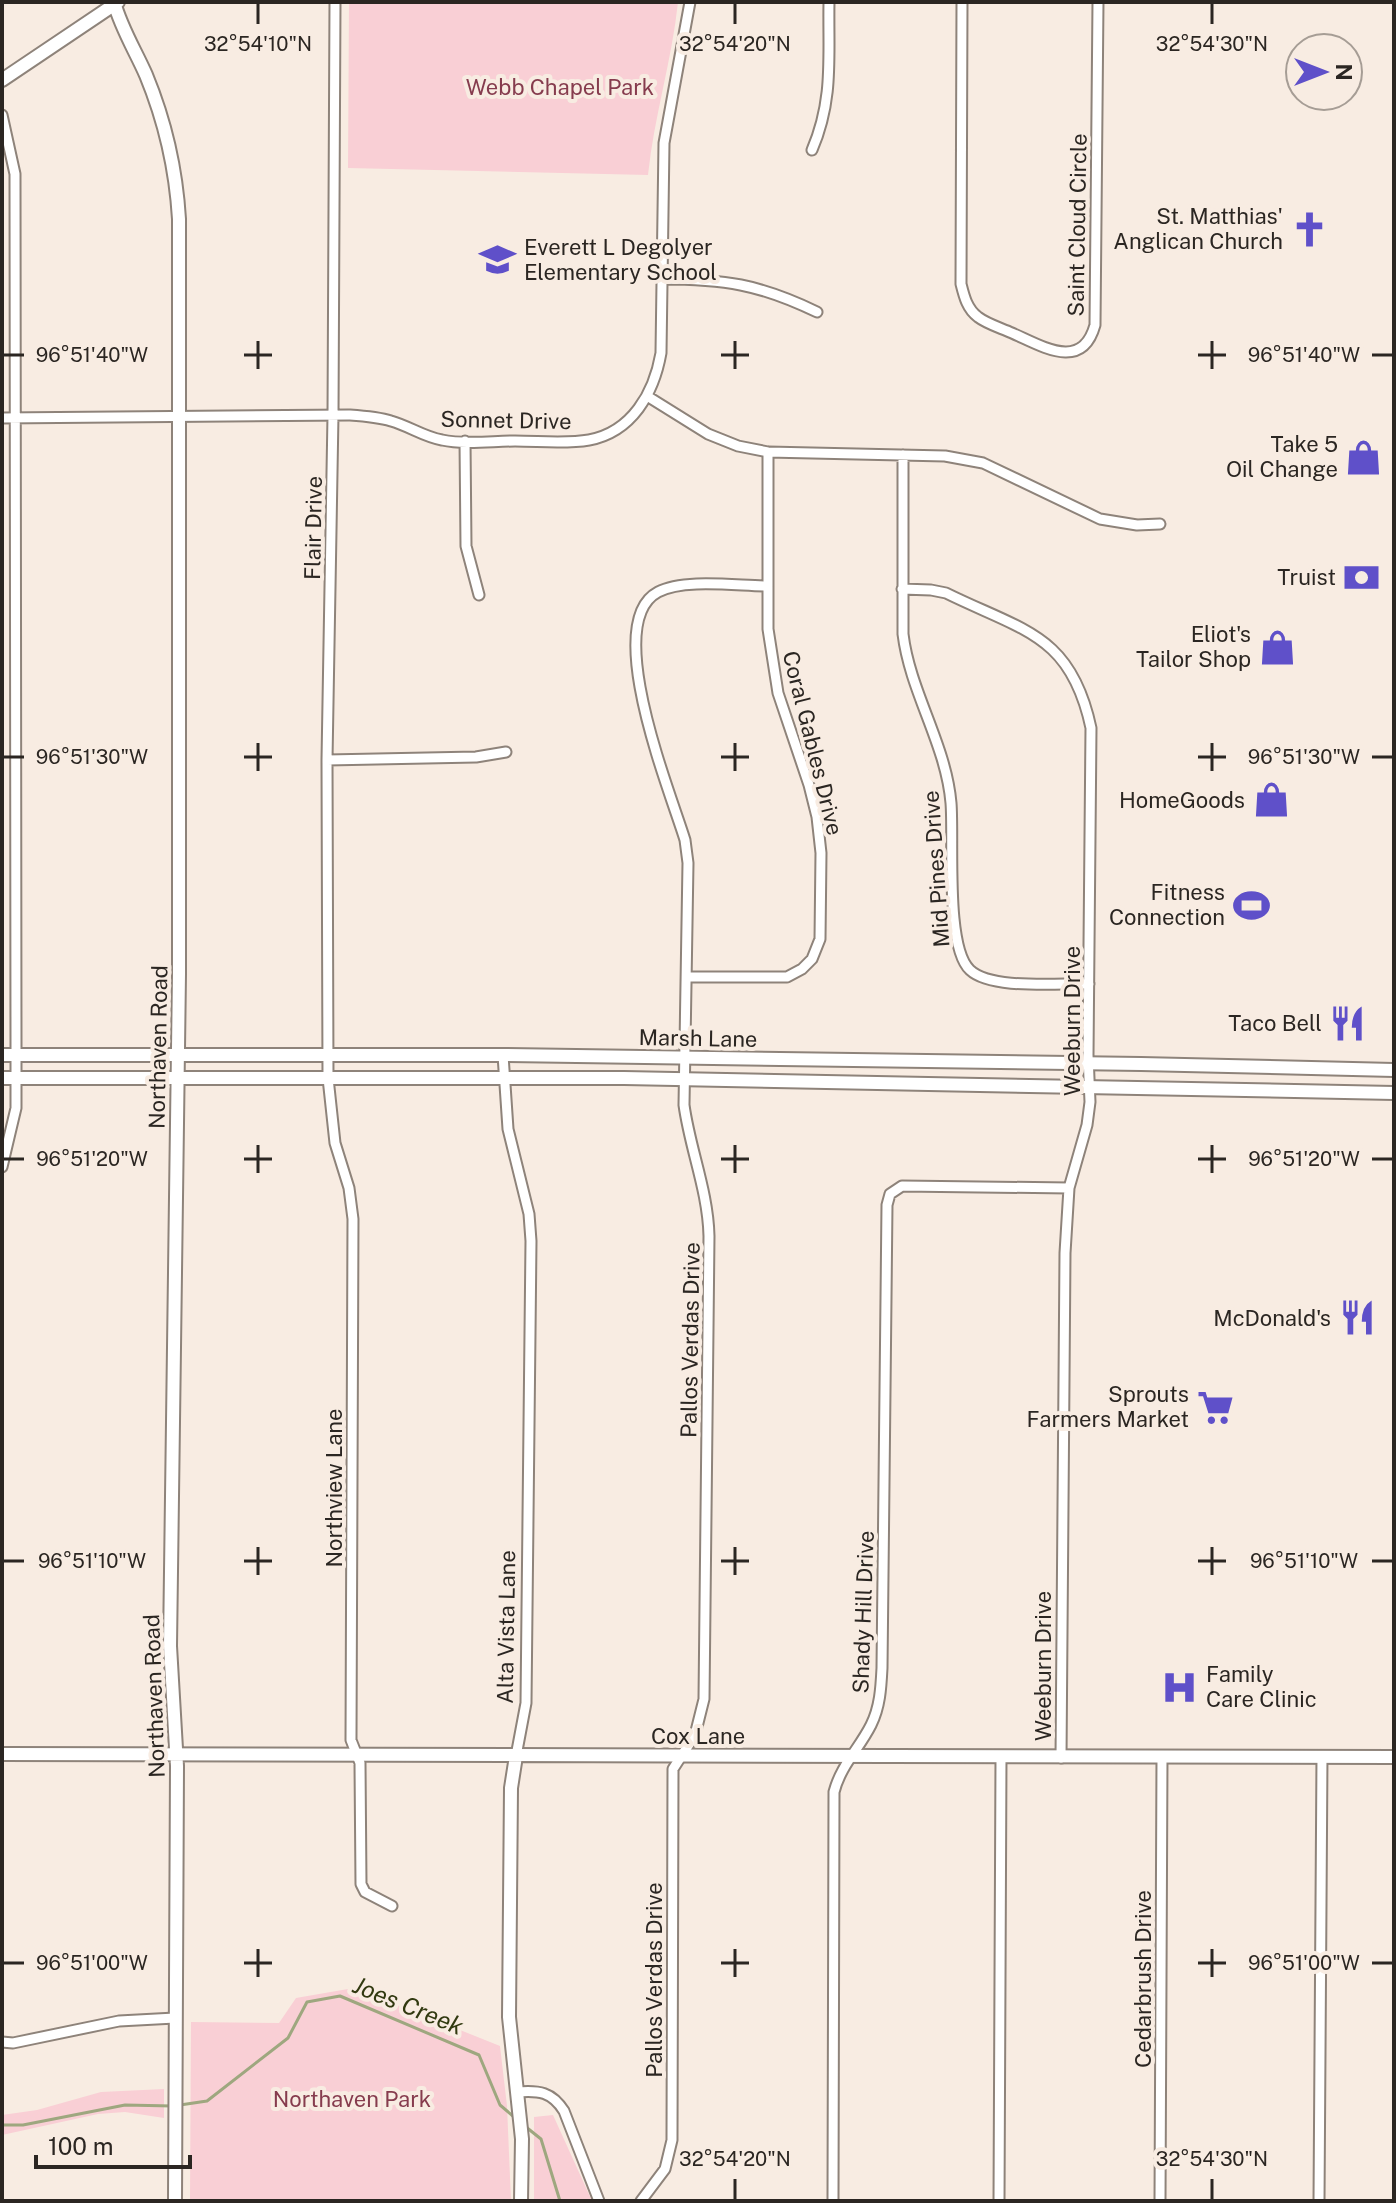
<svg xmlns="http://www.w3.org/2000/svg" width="1396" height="2203" font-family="'Public Sans',sans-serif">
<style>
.green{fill:#f9cfd5}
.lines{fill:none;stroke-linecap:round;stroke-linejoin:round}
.stream{stroke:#9ea77f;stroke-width:3}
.street-casing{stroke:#8e837a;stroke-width:13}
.secondary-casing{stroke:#8e837a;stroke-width:16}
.street{stroke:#fff;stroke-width:9}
.secondary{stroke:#fff;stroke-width:12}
.ticks{fill:none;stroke:#2b2622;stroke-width:3}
.labels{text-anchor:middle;stroke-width:8;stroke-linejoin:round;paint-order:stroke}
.park-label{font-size:22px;fill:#863c4e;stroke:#f8ece2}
.poi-label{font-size:22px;fill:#2b2622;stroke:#f8ece2;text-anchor:end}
.street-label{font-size:22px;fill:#2b2622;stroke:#f8ece2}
.water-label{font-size:24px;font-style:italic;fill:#313910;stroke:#f8ece2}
.ticks-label{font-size:20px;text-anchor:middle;fill:#2b2622;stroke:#f8ece2;stroke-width:8;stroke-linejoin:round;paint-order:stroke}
</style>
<rect width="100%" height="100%" fill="#f8ece2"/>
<path class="green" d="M349 2H678C672 60 654 116 648 175L348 168Z
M348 1989 400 2006 500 2046 507 2106 511 2201H190L191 2022 279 2023 296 1998Z
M164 2089V2118L125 2112 98 2114 2 2135V2115L37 2110 101 2092Z
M553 2115 592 2201H534V2117Z"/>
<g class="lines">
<path class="stream" d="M180 2105 207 2101 288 2038 307 2002 340 1996 479 2055 500 2105 514 2117
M2 2125H23L125 2105 172 2106
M526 2127 541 2139 560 2201"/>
<defs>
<path id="street" d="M335 2 333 415 327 760 328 1078 335 1143 349 1188 353 1219 351 1740 360 1763 361 1884 365 1892 392 1906
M962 2 961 284C964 296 967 309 978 317 987 324 1001 328 1012 333 1042 346 1082 372 1095 325L1098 2
M2 115 15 174 16 1046V1108L2 1167
M812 150C834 99 828 56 829 2
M661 279C724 279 759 284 817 312
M647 396 708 434 738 446 768 452 945 456 983 463 1100 519 1137 525 1160 524
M2 418 349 415C363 416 378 417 391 421 409 426 424 437 442 440 465 445 492 441 515 441 539 441 566 444 589 440 632 432 654 393 661 353L664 143 690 2
M465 441 466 546 479 595
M903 455V634C910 692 946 744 951 803 954 840 945 947 970 970 991 990 1059 983 1089 984
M902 589 931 590 946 593C1023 631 1071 634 1091 728L1088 1055 1090 1102 1087 1125 1069 1188 1065 1253 1061 1758
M327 760 476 757 506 752
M687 977H787L802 969 812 959 820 939 821 853 817 817 809 785 778 693 768 629V452
M503 1055 508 1129 529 1214 531 1241 526 1703 516 1756
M2 2042 13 2043 119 2021 175 2018
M517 2092C539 2090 552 2092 564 2111L599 2201
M641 2201 665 2169 672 2140 673 1769 695 1735 704 1699 709 1236C708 1191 690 1149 684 1105L688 863 685 840C670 791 601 622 658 592 684 578 738 586 768 586
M833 2201 834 1792C841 1765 859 1749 871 1725 880 1707 881 1688 882 1668L887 1205 890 1194 902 1186 1069 1188
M999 2201 1001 1758
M1160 2201 1162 1758
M1319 2201 1322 1756"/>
<path id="secondary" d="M114 2C121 28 135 50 146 75 165 121 176 169 179 219V974L170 1646 177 1766 175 2201
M2 80 118 2
M2 1055H503L1141 1064 1394 1070
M2 1078H624L1394 1093
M2 1754 1394 1757
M516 1756 511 1788 509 2017 522 2139 521 2201"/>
</defs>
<use href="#street" class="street-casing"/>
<use href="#secondary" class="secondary-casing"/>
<use href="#street" class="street"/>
<use href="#secondary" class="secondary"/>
</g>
<path class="ticks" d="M258 4V24M735 4V24M1212 4V24M258 341V369M735 341V369M1212 341V369M4 355H24M244 355H272M721 355H749M1198 355H1226M1372 355H1392M258 743V771M735 743V771M1212 743V771M4 757H24M244 757H272M721 757H749M1198 757H1226M1372 757H1392M258 1145V1173M735 1145V1173M1212 1145V1173M4 1159H24M244 1159H272M721 1159H749M1198 1159H1226M1372 1159H1392M258 1547V1575M735 1547V1575M1212 1547V1575M4 1561H24M244 1561H272M721 1561H749M1198 1561H1226M1372 1561H1392M258 1949V1977M735 1949V1977M1212 1949V1977M4 1963H24M244 1963H272M721 1963H749M1198 1963H1226M1372 1963H1392M735 2179V2199M1212 2179V2199"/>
<defs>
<symbol id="church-bare" viewBox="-9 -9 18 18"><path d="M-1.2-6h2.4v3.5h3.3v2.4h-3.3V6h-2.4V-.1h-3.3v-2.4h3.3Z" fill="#5f50c9" stroke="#f8ece2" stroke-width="2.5" paint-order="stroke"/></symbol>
<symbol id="school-bare" viewBox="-9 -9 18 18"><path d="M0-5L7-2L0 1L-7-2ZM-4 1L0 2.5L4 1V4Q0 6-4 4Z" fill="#5f50c9" stroke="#f8ece2" stroke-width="2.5" paint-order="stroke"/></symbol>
<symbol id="shop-bare" viewBox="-9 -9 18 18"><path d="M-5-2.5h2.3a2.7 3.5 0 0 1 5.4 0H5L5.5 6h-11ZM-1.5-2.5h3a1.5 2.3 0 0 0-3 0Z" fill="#5f50c9" stroke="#f8ece2" stroke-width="2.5" paint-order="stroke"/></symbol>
<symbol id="bank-bare" viewBox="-9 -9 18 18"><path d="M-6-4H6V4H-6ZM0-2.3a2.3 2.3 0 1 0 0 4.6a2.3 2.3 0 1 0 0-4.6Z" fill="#5f50c9" stroke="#f8ece2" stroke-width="2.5" paint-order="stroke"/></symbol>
<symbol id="stadium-bare" viewBox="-9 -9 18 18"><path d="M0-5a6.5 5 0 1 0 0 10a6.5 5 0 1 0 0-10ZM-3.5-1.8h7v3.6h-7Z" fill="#5f50c9" stroke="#f8ece2" stroke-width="2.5" paint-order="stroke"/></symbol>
<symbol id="restaurant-bare" viewBox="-9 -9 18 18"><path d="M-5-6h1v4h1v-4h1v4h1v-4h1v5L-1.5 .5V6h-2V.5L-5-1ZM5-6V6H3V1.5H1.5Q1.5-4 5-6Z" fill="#5f50c9" stroke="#f8ece2" stroke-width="2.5" paint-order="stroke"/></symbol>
<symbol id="supermarket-bare" viewBox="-9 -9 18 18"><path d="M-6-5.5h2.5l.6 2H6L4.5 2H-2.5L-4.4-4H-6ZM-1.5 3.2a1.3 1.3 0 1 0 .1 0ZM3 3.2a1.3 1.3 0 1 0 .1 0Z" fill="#5f50c9" stroke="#f8ece2" stroke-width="2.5" paint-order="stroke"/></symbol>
<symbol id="hospital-bare" viewBox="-9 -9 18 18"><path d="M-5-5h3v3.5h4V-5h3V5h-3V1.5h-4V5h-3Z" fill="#5f50c9" stroke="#f8ece2" stroke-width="2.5" paint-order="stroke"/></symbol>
</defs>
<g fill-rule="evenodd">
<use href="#church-bare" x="1284" y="204" width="51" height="51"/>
<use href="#school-bare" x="472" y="234" width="51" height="51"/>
<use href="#shop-bare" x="1338" y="432" width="51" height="51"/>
<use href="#bank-bare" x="1336" y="552" width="51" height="51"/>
<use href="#shop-bare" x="1252" y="622" width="51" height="51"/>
<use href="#shop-bare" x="1246" y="774" width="51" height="51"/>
<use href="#stadium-bare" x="1226" y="880" width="51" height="51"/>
<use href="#restaurant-bare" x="1322" y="998" width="51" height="51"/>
<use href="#restaurant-bare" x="1332" y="1292" width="51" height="51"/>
<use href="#supermarket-bare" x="1190" y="1382" width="51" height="51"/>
<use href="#hospital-bare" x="1154" y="1662" width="51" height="51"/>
</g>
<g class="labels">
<g class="park-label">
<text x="560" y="95">Webb Chapel Park</text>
<text x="352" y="2107">Northaven Park</text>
</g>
<g class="poi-label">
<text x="1283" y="224">St. Matthias'<tspan x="1283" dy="25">Anglican Church</tspan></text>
<text x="524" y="255" text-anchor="start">Everett L Degolyer<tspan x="524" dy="25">Elementary School</tspan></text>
<text x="1338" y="452">Take 5<tspan x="1338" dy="25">Oil Change</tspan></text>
<text x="1336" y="585">Truist</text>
<text x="1251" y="642">Eliot's<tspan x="1251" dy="25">Tailor Shop</tspan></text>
<text x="1245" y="808">HomeGoods</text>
<text x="1225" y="900">Fitness<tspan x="1225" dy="25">Connection</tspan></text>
<text x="1322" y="1031">Taco Bell</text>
<text x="1331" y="1326">McDonald's</text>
<text x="1189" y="1402">Sprouts<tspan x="1189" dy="25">Farmers Market</tspan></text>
<text x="1206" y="1682" text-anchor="start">Family<tspan x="1206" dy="25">Care Clinic</tspan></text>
</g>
<g class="street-label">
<text transform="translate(1077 225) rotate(-89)" y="8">Saint Cloud Circle</text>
<text transform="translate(506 420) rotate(1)" y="8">Sonnet Drive</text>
<text transform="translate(313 528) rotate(-89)" y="8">Flair Drive</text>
<text transform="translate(813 743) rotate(76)" y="8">Coral Gables Drive</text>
<text transform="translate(936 869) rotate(-94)" y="8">Mid Pines Drive</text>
<text transform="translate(1072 1021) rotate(-90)" y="8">Weeburn Drive</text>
<text transform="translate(698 1038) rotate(1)" y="8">Marsh Lane</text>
<text transform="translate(158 1047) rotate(-89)" y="8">Northaven Road</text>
<text transform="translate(690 1340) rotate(-89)" y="8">Pallos Verdas Drive</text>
<text transform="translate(334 1488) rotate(-90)" y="8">Northview Lane</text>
<text transform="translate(863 1612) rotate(-88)" y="8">Shady Hill Drive</text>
<text transform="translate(506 1627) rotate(-89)" y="8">Alta Vista Lane</text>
<text transform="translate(1043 1666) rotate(-90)" y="8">Weeburn Drive</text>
<text transform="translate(154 1696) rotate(-92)" y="8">Northaven Road</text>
<text x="698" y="1744">Cox Lane</text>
<text transform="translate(1143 1979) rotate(-90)" y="8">Cedarbrush Drive</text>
<text transform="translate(654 1980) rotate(-90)" y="8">Pallos Verdas Drive</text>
</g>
<g class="water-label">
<text transform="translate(408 2006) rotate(22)" y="8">Joes Creek</text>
</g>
</g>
<g class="ticks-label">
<text x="258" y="51">32°54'10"N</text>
<text x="735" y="51">32°54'20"N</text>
<text x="1212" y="51">32°54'30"N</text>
<text x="1304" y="362">96°51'40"W</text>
<text x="92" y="362">96°51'40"W</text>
<text x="92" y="764">96°51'30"W</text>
<text x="1304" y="764">96°51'30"W</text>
<text x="1304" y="1166">96°51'20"W</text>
<text x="92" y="1166">96°51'20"W</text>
<text x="1304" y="1568">96°51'10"W</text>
<text x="92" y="1568">96°51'10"W</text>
<text x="92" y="1970">96°51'00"W</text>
<text x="1304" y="1970">96°51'00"W</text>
<text x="735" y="2166">32°54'20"N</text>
<text x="1212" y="2166">32°54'30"N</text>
</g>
<rect width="1396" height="2203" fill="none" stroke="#2b2622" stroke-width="8"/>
<g transform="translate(1324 72) rotate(90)"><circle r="38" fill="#f8ece2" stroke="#a69d95" stroke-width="2"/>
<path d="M0-6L14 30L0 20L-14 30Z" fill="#5f50c9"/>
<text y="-12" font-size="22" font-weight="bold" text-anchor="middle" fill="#2b2622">N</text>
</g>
<path d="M36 2155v12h154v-12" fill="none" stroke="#2b2622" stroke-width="4"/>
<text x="48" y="2155" font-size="24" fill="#2b2622" stroke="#f8ece2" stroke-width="6" paint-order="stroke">100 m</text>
</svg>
